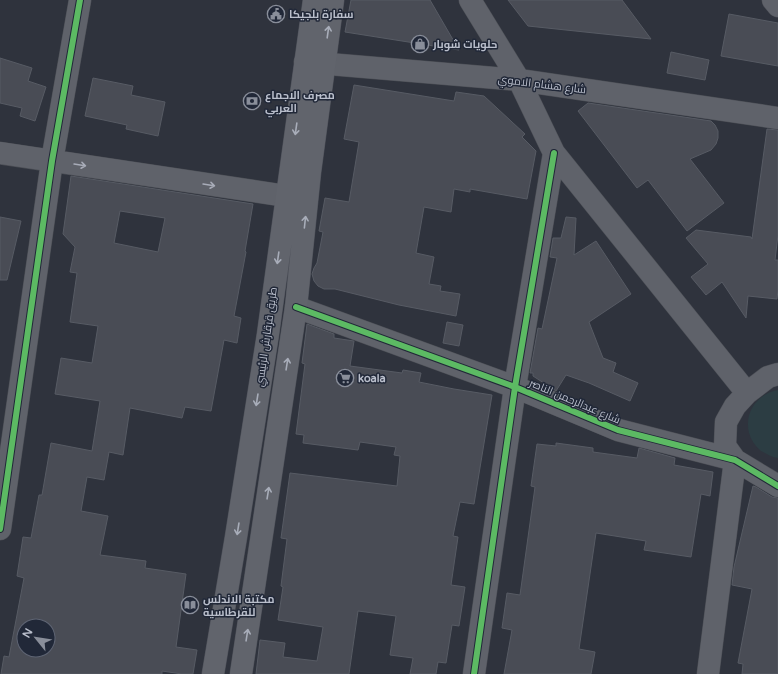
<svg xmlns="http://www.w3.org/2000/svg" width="778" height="674" font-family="'Varela Round',Cairo,sans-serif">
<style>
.green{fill:#2c3d43}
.building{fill:#494c55;stroke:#575b64;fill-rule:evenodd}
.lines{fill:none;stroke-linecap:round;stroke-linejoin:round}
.minor-casing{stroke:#4b4e55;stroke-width:23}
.major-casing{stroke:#4d5059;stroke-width:23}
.minor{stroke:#5f626a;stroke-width:22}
.major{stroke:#61646c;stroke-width:22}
.cycleway-casing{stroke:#212838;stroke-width:8}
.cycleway{stroke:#5cba63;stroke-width:6}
.oneway{stroke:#a8adb9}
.oneway2{stroke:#a8acb8}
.labels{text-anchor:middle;stroke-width:3;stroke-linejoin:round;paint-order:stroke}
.poi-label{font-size:11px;font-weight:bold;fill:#babfcc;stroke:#212838;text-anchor:start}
.street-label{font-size:11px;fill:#babfcc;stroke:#212838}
</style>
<rect width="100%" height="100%" fill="#2f333d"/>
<path class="green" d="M778 390V458C771 457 767 454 761 451 755 446 751 440 749 433 744 412 757 394 778 390Z"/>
<path class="building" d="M351 0H430L459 50 345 32Z
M508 0H622L651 39 528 26Z
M729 14 778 23V66L721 56Z
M671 52 709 60 705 80 667 73Z
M0 58 32 68 28 81 46 87 35 121 20 116 22 108 0 103Z
M93 78 133 86 131 95 165 102 158 136 126 129 127 125 85 116Z
M354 85 454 101 456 92 484 96 525 134 522 137 536 151 527 199 470 189V192L454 189 451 212 424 207 416 253 434 257 429 284 441 286 440 291 460 294 456 316 399 305 335 289H324L318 286 314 281 312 274 314 268 317 263 323 232 319 231 325 198 349 202 359 142 344 139Z
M588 103 711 121 715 125 718 131V138L716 144 711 150 690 159 724 203 687 231 648 180 637 188 578 111Z
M767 129 778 130V235L775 260H778V290L777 299 748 296 746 318 722 282 706 295 691 277 708 264 686 238 696 230 751 237 752 239Z
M71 176 253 204 245 251 246 252 234 316 241 318 237 343 224 340 211 411 185 407 182 418 130 408 123 455 109 452 104 480 87 477 81 511 108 516 100 555 146 561 145 568 186 574 176 647 197 650 193 674H182L162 671V674H1L4 656 9 657 24 578 17 576 23 537 31 538 39 495H42L51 443 92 451 100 401 55 394 61 358 92 363 98 326 70 322 77 273 70 272 75 247 63 234ZM120 211 165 218 158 252 114 243ZM24 626H48V650H24Z
M0 217 21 221 7 280H0Z
M566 217 576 218 574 255 596 241 631 294 589 322 603 358 616 363 613 372 638 383 630 401 589 383 566 375 556 391 533 376V373H530L538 328 542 329 557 258 550 257 553 238H561Z
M447 322 463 325 459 346 443 343Z
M307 324 334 334V338L354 341 350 366 402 373 403 370 421 373 419 382 454 389 492 395 474 504 460 502 453 536 458 537 451 585 465 587 459 626 452 625 446 663 438 662 436 674H410L413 658 390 655 396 616 358 611 349 674H256L260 640 285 643 283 657 317 661 323 627 278 620 283 587 281 586 287 539 281 538 290 473 397 486 400 456 394 455 396 447 360 442 358 450 303 443 304 435 296 434 305 364 302 363Z
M556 443 593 448V452L637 458 639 448 675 458 674 465 713 472 710 496 701 494 691 557 644 550 646 541 596 533 579 649 595 652 591 674H504L512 630 502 628 507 593 520 595 535 487 531 486 537 444 556 446Z
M753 486 756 487 772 497 778 498V674H742L743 664 738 663 752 589 732 585 734 567Z"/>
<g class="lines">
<defs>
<path id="minor" d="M470 0 519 80 554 153 747 393
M773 0 778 6
M305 62 519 80 778 118
M0 153 286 196
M296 307 515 387 618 430 735 460 778 486
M0 529 52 161 80 0
M474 674 515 387 554 153
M708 674 735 460 725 446 726 422 735 406 747 393 768 377 778 374"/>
<path id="major" d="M213 674 236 537 268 334 314 0
M241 674 296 307 310 172 333 0"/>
</defs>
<use href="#minor" class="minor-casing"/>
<use href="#major" class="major-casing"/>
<use href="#minor" class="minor"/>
<use href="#major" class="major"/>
<defs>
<path id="cycleway" d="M296 307 515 387 618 430 735 460 778 486
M0 529 52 161 80 0
M474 674 515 387 554 153"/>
</defs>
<use href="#cycleway" class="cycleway-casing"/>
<use href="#cycleway" class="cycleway"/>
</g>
<defs><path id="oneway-shaft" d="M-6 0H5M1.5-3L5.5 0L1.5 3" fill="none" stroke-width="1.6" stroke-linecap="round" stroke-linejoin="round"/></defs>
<g class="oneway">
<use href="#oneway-shaft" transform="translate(328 32) rotate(-82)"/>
<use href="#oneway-shaft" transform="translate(296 129) rotate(98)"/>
<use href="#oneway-shaft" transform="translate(305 222) rotate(-84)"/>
<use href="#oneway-shaft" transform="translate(278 258) rotate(98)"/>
<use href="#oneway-shaft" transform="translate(287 364) rotate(-81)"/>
<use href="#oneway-shaft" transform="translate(257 400) rotate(99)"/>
<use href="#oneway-shaft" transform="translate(268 493) rotate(-81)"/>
<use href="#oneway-shaft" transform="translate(238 529) rotate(99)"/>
<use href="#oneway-shaft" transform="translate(247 635) rotate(-81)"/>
</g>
<g class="oneway2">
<use href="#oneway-shaft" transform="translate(80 165) rotate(9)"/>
<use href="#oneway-shaft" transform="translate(209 185) rotate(9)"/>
</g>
<defs>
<symbol id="civic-ring" viewBox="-11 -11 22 22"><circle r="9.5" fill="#212838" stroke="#898e9a" stroke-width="1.5"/><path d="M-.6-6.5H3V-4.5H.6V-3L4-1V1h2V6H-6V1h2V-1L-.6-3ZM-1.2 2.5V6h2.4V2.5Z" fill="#898e9a"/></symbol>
<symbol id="shop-ring" viewBox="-11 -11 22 22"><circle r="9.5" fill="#212838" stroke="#898e9a" stroke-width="1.5"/><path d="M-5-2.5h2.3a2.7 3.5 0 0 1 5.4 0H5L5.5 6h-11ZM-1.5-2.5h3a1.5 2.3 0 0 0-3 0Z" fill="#898e9a"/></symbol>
<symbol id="bank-ring" viewBox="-11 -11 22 22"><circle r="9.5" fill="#212838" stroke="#898e9a" stroke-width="1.5"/><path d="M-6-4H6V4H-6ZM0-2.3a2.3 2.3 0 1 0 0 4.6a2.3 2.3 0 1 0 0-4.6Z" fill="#898e9a"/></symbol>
<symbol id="supermarket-ring" viewBox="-11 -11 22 22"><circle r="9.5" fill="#212838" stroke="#898e9a" stroke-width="1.5"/><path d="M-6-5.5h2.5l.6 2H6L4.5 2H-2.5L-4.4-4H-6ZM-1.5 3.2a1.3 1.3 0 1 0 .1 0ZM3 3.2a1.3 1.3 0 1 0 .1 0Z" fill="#898e9a"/></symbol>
<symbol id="library-ring" viewBox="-11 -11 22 22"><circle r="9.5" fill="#212838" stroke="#898e9a" stroke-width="1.5"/><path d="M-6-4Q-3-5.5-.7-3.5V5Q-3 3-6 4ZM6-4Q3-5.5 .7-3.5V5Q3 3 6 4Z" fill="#898e9a"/></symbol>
</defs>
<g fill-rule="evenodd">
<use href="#civic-ring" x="266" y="4" width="20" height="20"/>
<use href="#shop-ring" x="410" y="34" width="20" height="20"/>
<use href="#bank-ring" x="242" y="91" width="20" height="20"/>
<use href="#supermarket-ring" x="335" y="368" width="20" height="20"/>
<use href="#library-ring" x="180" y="595" width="20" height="20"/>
</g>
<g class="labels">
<g class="poi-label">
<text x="289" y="18">سفارة بلجيكا</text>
<text x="433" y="48">حلويات شوبار</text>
<text x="265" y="99">مصرف الاجماع<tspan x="265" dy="13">العربي</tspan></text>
<text x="358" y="382">koala</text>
<text x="203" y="603">مكتبة الاندلس<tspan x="203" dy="13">للقرطاسية</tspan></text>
</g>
<g class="street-label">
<text transform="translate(542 84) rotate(7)" y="4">شارع هشام الاموي</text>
<text transform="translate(266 337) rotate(-82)" y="4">طريق قرقارش الرئيسي</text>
<text transform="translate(575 401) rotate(23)" y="4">شارع عبدالرحمن الناصر</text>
</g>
</g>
<g transform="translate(36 638) rotate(300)"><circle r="19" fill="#212838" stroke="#5e6473"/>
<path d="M0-3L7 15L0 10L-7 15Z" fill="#898e9a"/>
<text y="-6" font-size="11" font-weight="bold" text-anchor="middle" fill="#babfcc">N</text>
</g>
</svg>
